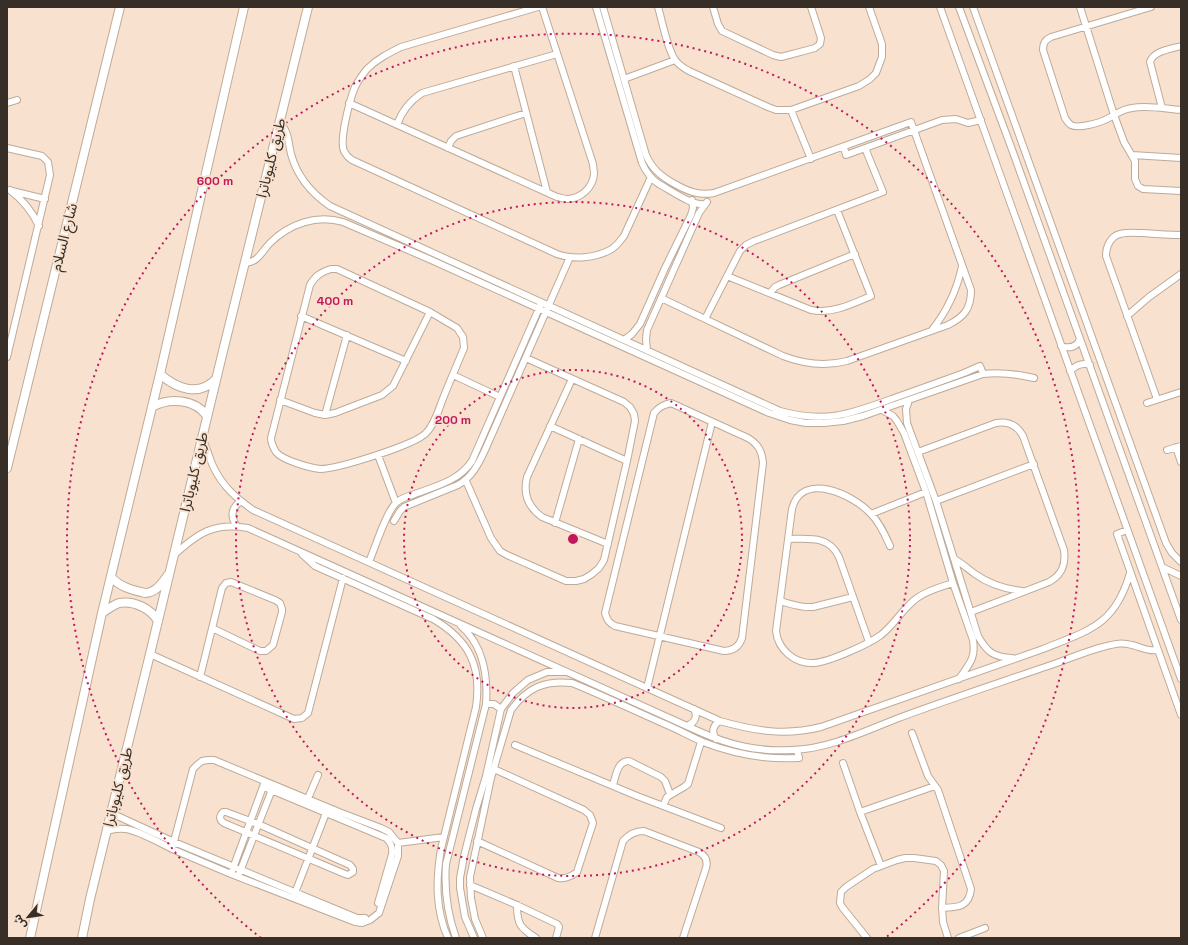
<svg xmlns="http://www.w3.org/2000/svg" width="1188" height="945" font-family="'Space Grotesk','Noto Sans Arabic',sans-serif">
<style>
.lines{fill:none;stroke-linecap:round;stroke-linejoin:round}
.minor-casing{stroke:#beaa98;stroke-width:8}
.major-casing{stroke:#beaa98;stroke-width:10}
.minor{stroke:#fff;stroke-width:6}
.major{stroke:#fff;stroke-width:8}
.ring{fill:none;stroke:#c2185b;stroke-width:2;stroke-dasharray:2 4}
.labels{text-anchor:middle;stroke-width:4;stroke-linejoin:round;paint-order:stroke}
.street-label{font-size:15px;fill:#372f27;stroke:#f8e2cf}
.centre{fill:#c2185b;stroke:#f8e2cf;stroke-width:2}
.ring-label{font-size:12px;text-anchor:middle;font-weight:bold;fill:#c2185b;stroke:#f8e2cf;stroke-width:4;stroke-linejoin:round;paint-order:stroke}
</style>
<rect width="100%" height="100%" fill="#f8e2cf"/>
<g class="lines">
<defs>
<path id="minor" d="M538 7 401 47C389 53 377 59 367 69 363 74 358 81 355 87 350 99 339 140 344 151 346 155 349 158 352 160L557 254C574 260 595 258 610 250 616 247 620 241 624 236L651 177
M596 7 642 163C646 172 651 179 659 184 672 191 692 206 705 204
M603 7 646 155C652 169 661 176 673 183 687 191 699 196 714 193L911 122 971 290C971 309 964 317 948 325L847 361C824 367 804 364 783 356L661 298
M658 7C662 20 668 52 676 61 680 66 684 68 689 71L768 107 776 110H791L859 86 870 79 876 73 882 57V44L869 7
M713 7 718 24 722 31 773 55 781 57 785 56 815 48 820 44 821 38 811 7
M940 7 1181 679
M959 7 1014 155 1181 620
M973 7 1166 543 1172 553 1181 562
M1080 7 1114 115 1124 142 1135 161V179L1138 186 1143 189 1181 191
M1151 7 1051 37C1045 40 1043 43 1043 50L1065 118C1067 121 1068 123 1071 125 1078 129 1099 123 1107 119 1115 115 1122 109 1132 108 1148 105 1165 109 1181 110
M514 66 547 192
M624 79 675 60
M7 103 17 100
M349 103 557 197C560 197 564 199 567 199 580 199 593 188 594 174 594 171 593 167 593 164L542 7
M1162 108 1150 62C1153 51 1171 49 1181 46
M791 110 811 159
M279 122C289 131 288 142 291 154 297 176 311 193 330 206L780 411C828 424 853 413 897 397 920 389 942 381 964 373L980 366 983 374
M397 125C402 110 410 101 422 93L557 54
M844 147 846 155 942 120 956 119 968 123 981 120
M7 148 42 156 48 162 50 175 7 357
M448 148 451 141 456 136 526 113
M1132 155 1181 158
M10 190C23 200 32 211 39 226
M12 191 45 199
M245 263C259 262 261 252 270 243 289 224 317 214 343 222L429 259 769 413 790 420 806 423H824L843 421 863 416 983 374C1000 372 1017 374 1034 378
M331 269H337L430 312 457 328 463 337 464 348C457 365 449 383 442 401 438 412 434 425 426 433 415 445 337 469 320 469 310 468 282 460 276 452 273 447 271 443 271 438L310 285C315 276 321 272 331 269Z
M727 276 811 310C833 314 852 304 871 296L837 210
M770 293 775 287 779 285 855 254
M301 316 406 361
M1127 316 1149 297 1181 274
M705 319 740 251 746 245 754 241 883 192 865 148
M932 330C947 311 957 290 962 266
M624 340 632 334 640 324 665 268 691 215 693 208 692 200
M1061 346C1070 349 1077 347 1080 339
M647 350 646 339 647 330 699 213 707 202
M1070 371C1076 365 1082 362 1090 365
M453 375 500 397
M572 379 527 477C523 493 528 507 542 517L608 544
M1157 399 1106 256C1106 246 1111 236 1120 234 1128 232 1136 233 1143 233 1155 234 1168 235 1181 235
M280 400 315 413 325 415 335 413 382 395 393 386 430 312
M909 400 906 409 907 423 936 501 978 636C987 652 993 657 1012 658
M671 403 748 438C758 444 762 451 763 463L742 638C739 647 733 651 724 651L615 626C609 623 607 620 605 613L654 413C659 407 663 405 671 403Z
M1147 403 1181 392
M882 410 893 416 897 421 904 433 926 492 953 583 973 640C976 659 969 664 959 679
M325 415 347 335
M550 426 627 461
M202 437C206 446 209 457 213 466 222 486 236 498 253 510L720 721C755 731 785 736 821 727L1043 649C1090 630 1115 625 1130 573
M1176 447 1181 462
M1167 450 1181 446
M918 452 996 423C1008 421 1017 425 1023 436L1064 550C1066 565 1062 575 1049 582L971 612
M378 455 396 503
M466 481 491 538 500 551 507 555 566 581H576L584 579 592 574 599 568 604 560 627 461 635 421 634 414 630 407 624 402 526 358
M936 501 1034 464
M871 514 926 492
M394 521 400 511 404 507 458 485C472 477 478 465 485 450L570 257
M555 523 579 439
M237 526C230 517 231 508 241 501
M1127 530 1117 534 1181 715
M788 539C808 539 829 535 839 557L869 642
M890 546C885 535 880 523 871 514 854 495 802 470 792 509L776 631C778 650 795 664 814 663 829 662 869 644 881 635 895 624 903 608 917 598 928 590 941 587 953 583
M302 554 315 566 433 619C469 640 482 666 476 707L441 849C436 879 435 909 448 938
M174 555C198 533 214 522 248 528L698 731C729 745 757 752 792 750 828 749 863 732 896 719 944 701 993 685 1042 668 1065 661 1087 650 1111 645 1118 643 1125 643 1132 645 1141 647 1148 652 1158 650
M954 559C962 563 968 569 975 574 989 584 1005 589 1022 591
M369 562C375 548 386 512 396 503 401 498 408 496 415 494 436 486 459 481 472 461L540 306
M1162 567 1181 576
M780 601C791 604 801 608 813 607L853 597
M150 654 294 719 302 718 308 713 343 578
M200 677 222 588 226 583 231 582 275 600 280 603 282 609V612L273 645 266 651H260L212 628
M647 688 712 422
M486 704H494L501 709
M687 726C695 723 698 716 694 709
M912 733 928 776 938 790 971 889C969 908 957 907 942 908
M716 739C711 732 713 725 720 721
M515 745 637 796 721 828
M843 763 860 812 881 866
M613 785C616 776 617 761 629 761L661 777 665 781 670 794
M264 787C304 804 345 821 386 838 391 843 393 847 392 854L378 903
M306 803 318 775
M663 806 667 797 684 787 688 784 701 742
M223 812H226L258 824 350 865 353 869V872L348 875 345 874 224 823C219 820 219 816 223 812Z
M860 812 935 786
M111 813 174 842 357 918H365
M107 831C113 829 119 828 126 829 140 831 165 846 179 852L231 874 355 922 362 923 370 920 379 913 398 856V843L389 832 381 828 339 812 214 760H208L202 761 197 765 193 769 172 849
M477 841 558 878C566 879 571 877 577 872L593 823 590 815 584 810 494 769
M398 843 444 837
M232 871 264 784
M239 874 273 787
M470 885 517 905 557 924 559 927 556 938
M295 893 326 813
M517 905C517 924 520 928 536 938
M456 938C447 913 444 891 446 864L486 704C488 676 483 645 461 626
M474 938 465 917 460 888V878L464 856 476 809 486 776 501 709 513 693 528 680 547 672H565
M483 938 475 919 471 898 470 877 491 778 511 710C527 688 544 680 572 683 604 696 635 711 667 725 679 730 691 737 703 742 734 754 765 760 799 758L797 750
M595 938 623 841C629 834 635 831 644 831L699 852C706 856 708 861 706 868L683 938
M867 938 842 907 840 903 841 892 846 887 873 869 897 860 905 858H914L936 861 941 865 944 871 942 908 943 922 948 938
M959 938 985 928"/>
<path id="major" d="M160 374C177 389 199 397 216 379
M152 407C169 397 195 399 207 416
M7 468 120 7
M111 577C120 587 132 590 145 593 156 593 162 583 168 575
M102 613C108 609 113 605 119 603 134 600 151 609 158 621
M30 938 102 613 160 374 244 7
M82 938 90 899 150 654 223 351 308 7"/>
</defs>
<use href="#minor" class="minor-casing"/>
<use href="#major" class="major-casing"/>
<use href="#minor" class="minor"/>
<use href="#major" class="major"/>
</g>
<g class="ring">
<circle cx="573" cy="539" r="169"/>
<circle cx="573" cy="539" r="337"/>
<path d="M261 938A506 506 0 1 1 885 938"/>
</g>
<g class="labels">
<g class="street-label">
<text transform="translate(271 158) rotate(-76)" y="5">طريق كليوباترا</text>
<text transform="translate(64 237) rotate(-76)" y="5">شارع السلام</text>
<text transform="translate(194 472) rotate(-77)" y="5">طريق كليوباترا</text>
<text transform="translate(118 787) rotate(-76)" y="5">طريق كليوباترا</text>
</g>
</g>
<circle cx="573" cy="539" r="6" class="centre"/>
<g class="ring-label">
<text x="215" y="185">600 m</text>
<text x="335" y="305">400 m</text>
<text x="453" y="424">200 m</text>
</g>
<rect width="1188" height="945" fill="none" stroke="#372f27" stroke-width="16"/>
<g transform="translate(28 917) rotate(241)" stroke="#f8e2cf" stroke-width="3" paint-order="stroke">
<path d="M0-3L7 15L0 10L-7 15Z" fill="#372f27"/>
<text y="-6" font-size="11" font-weight="bold" text-anchor="middle" fill="#372f27">ش</text>
</g>
</svg>
